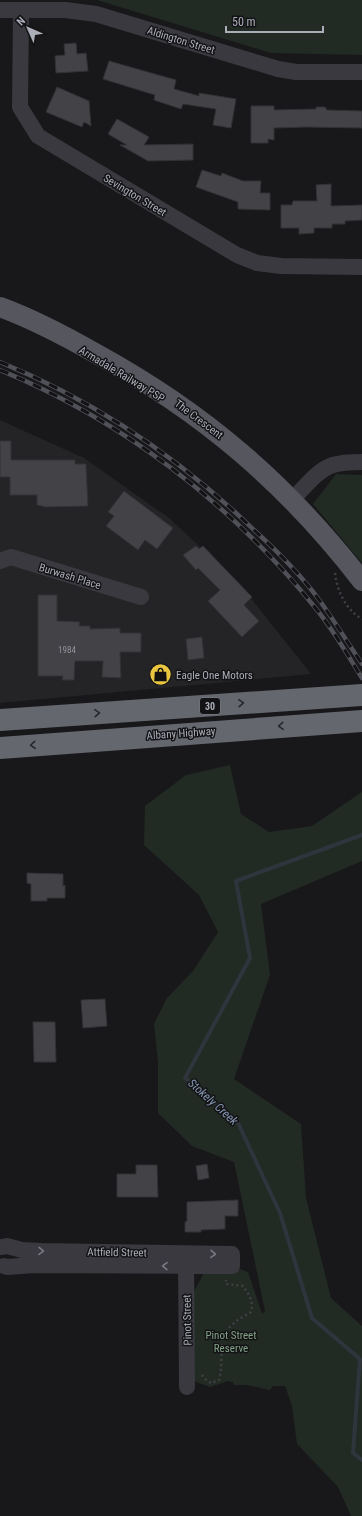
<svg xmlns="http://www.w3.org/2000/svg" width="362" height="1516" font-family="'Roboto Condensed',sans-serif">
<style>
.built{fill:#242427}
.green{fill:#222a24}
.lines{fill:none;stroke-linecap:round;stroke-linejoin:round}
.stream{stroke:#2e353d;stroke-width:4}
.building{fill:#424247;stroke:#323236}
.path{stroke:#3f4046;stroke-width:2.5;stroke-dasharray:2 3;stroke-linecap:butt}
.minor{stroke:#39393f;stroke-width:16}
.major{stroke:#55565e;stroke-width:20}
.highway{stroke:#65676f;stroke-width:22}
.rail-casing{stroke:#505158;stroke-width:4.5}
.rail{stroke:#131315;stroke-width:3;stroke-dasharray:9;stroke-linecap:butt}
.oneway{stroke:#28282c}
.oneway2{stroke:#787982}
.labels{text-anchor:middle;stroke-width:3;stroke-linejoin:round;paint-order:stroke}
.number-label{font-size:9px;fill:#91929c}
.shield{fill:#131315;stroke:#7d7f88;stroke-width:1}
.shield-label{font-size:10px;font-weight:bold;fill:#abadb9}
.street-label{font-size:11px;fill:#abadb9;stroke:#131315}
.poi-label{font-size:11px;fill:#abadb9;stroke:#131315;text-anchor:start}
.park-label{font-size:11px;fill:#83a389;stroke:#131315}
.water-label{font-size:12px;font-style:italic;fill:#8496b2;stroke:#131315}
</style>
<rect width="100%" height="100%" fill="#18181a"/>
<path class="built" d="M0 420 84 458 169 518 239 583 311 674 0 703Z"/>
<path class="green" d="M97 0H362V55L271 53Z
M336 474 362 475V563L313 504Z
M230 765 241 814 269 832 312 826 362 792V861L261 904 270 975 234 1079 301 1124 306 1198 331 1298 362 1326V1516H351L338 1487 297 1444 292 1406 285 1386H273L270 1390 247 1385H234L233 1382 228 1381 210 1387 193 1381 194 1291 204 1273 232 1266 248 1272 262 1314 265 1311 234 1162 192 1146 158 1113V1062L154 1024 167 998 193 971 218 932 199 895 144 845 145 806 186 775Z"/>
<g class="lines">
<path class="stream" d="M362 835 236 881 250 958 185 1078 238 1123 280 1213 312 1318 360 1359 353 1453 362 1460"/>
</g>
<path class="building" d="M76 43 77 54 86 53 88 71 56 73 55 56 65 55 64 44Z
M109 61 176 80 174 89 199 96V93L236 99 231 128 213 125 216 109 183 104 181 109 154 100 155 95 103 79Z
M57 87 89 101 91 126 84 122 82 127 46 112Z
M251 106H274V110L316 109V107H325L327 110 362 111V128L306 127 274 128V140L268 139V143H251Z
M117 119 149 137 144 145 193 144V160L148 161 120 145H127L108 134Z
M202 170 221 176 222 173 243 181H261L260 193H270V210L238 209V202L196 187Z
M331 184V206L362 205V220L345 221V224H332V228H314V233L299 234V228H281V205H292L293 201H317L316 185Z
M0 441H11V460H75V464H86L88 506 46 507 37 505V495H10V477H0Z
M124 491 173 528 157 549 145 540 138 550 106 526 114 516 108 512Z
M196 546 199 549 203 546 252 597 244 605 259 621 242 637 208 601 220 590 198 568 196 570 183 555Z
M38 595H57V621L80 622 79 626H90V629L120 628V633H141V652H120L121 678 102 677 103 661H75L74 680H62L63 676H38Z
M202 637 204 658 188 660 186 639Z
M27 873 63 874V886L65 885V898H47V901H31V884L27 883Z
M105 999 107 1026 83 1028 81 1000Z
M33 1022H55L56 1062H34Z
M207 1164 209 1178 198 1180 196 1166Z
M136 1165H157L158 1197H117V1174H136Z
M238 1200V1216H225V1229L201 1230V1232H185V1222L187 1221V1202Z"/>
<g class="lines">
<path class="path" d="M335 573C337 591 346 610 362 619
M202 1375 205 1379 211 1383 219 1380C225 1360 215 1339 233 1324 238 1319 245 1316 251 1312 254 1301 249 1295 243 1286L226 1284V1280"/>
<path class="minor" d="M0 10H65L96 14 278 69 296 72H362
M21 10 20 107 38 136 237 255 257 263 281 266 362 267
M292 500C304 488 317 470 333 465 342 462 353 462 362 462
M0 561 11 557 141 597
M2 1247 7 1246 22 1250 41 1251 232 1254V1266L34 1265 7 1267 4 1266
M186 1257 187 1387"/>
<path class="major" d="M0 307C33 319 65 336 95 353 203 412 286 483 362 581"/>
<path class="highway" d="M0 720 362 695
M0 748 362 721"/>
<defs>
<path id="rail" d="M0 362C95 401 181 459 254 530 278 552 301 575 320 601 335 622 348 643 362 664
M0 370C122 420 230 503 313 605 331 626 347 654 362 678"/>
</defs>
<use href="#rail" class="rail-casing"/>
<use href="#rail" class="rail"/>
</g>
<defs><path id="oneway-chevron" d="M-2-3.5L2.5 0L-2 3.5" fill="none" stroke-width="1.6" stroke-linecap="round" stroke-linejoin="round"/></defs>
<g class="oneway">
<use href="#oneway-chevron" transform="translate(241 703) rotate(-4)"/>
<use href="#oneway-chevron" transform="translate(97 713) rotate(-4)"/>
<use href="#oneway-chevron" transform="translate(281 726) rotate(176)"/>
<use href="#oneway-chevron" transform="translate(33 745) rotate(175)"/>
</g>
<g class="oneway2">
<use href="#oneway-chevron" transform="translate(41 1251) rotate(2)"/>
<use href="#oneway-chevron" transform="translate(213 1254) rotate(1)"/>
<use href="#oneway-chevron" transform="translate(165 1266) rotate(-179)"/>
</g>
<defs>
<symbol id="shop-disc" viewBox="-11 -11 22 22"><circle r="9.5" fill="#eac640" stroke="#131315"/><path d="M-5-2.5h2.3a2.7 3.5 0 0 1 5.4 0H5L5.5 6h-11ZM-1.5-2.5h3a1.5 2.3 0 0 0-3 0Z" fill="#111"/></symbol>
</defs>
<g fill-rule="evenodd">
<use href="#shop-disc" x="148" y="662" width="25" height="25"/>
</g>
<g class="labels">
<g class="number-label">
<text x="67" y="653">1984</text>
</g>
<rect class="shield" x="200" y="698" width="20" height="16" rx="3"/>
<g class="shield-label">
<text x="210" y="710">30</text>
</g>
<g class="street-label">
<text transform="translate(181 40) rotate(17)" y="4">Aldington Street</text>
<text transform="translate(135 195) rotate(31)" y="4">Sevington Street</text>
<text transform="translate(122 374) rotate(31)" y="4">Armadale Railway PSP</text>
<text transform="translate(199 419) rotate(37)" y="4">The Crescent</text>
<text transform="translate(70 576) rotate(17)" y="4">Burwash Place</text>
<text transform="translate(181 733) rotate(-4)" y="4">Albany Highway</text>
<text transform="translate(117 1252) rotate(1)" y="4">Attfield Street</text>
<text transform="translate(187 1320) rotate(-91)" y="4">Pinot Street</text>
</g>
<g class="poi-label">
<text x="176" y="679">Eagle One Motors</text>
</g>
<g class="park-label">
<text x="231" y="1339">Pinot Street<tspan x="231" dy="13">Reserve</tspan></text>
</g>
<g class="water-label">
<text transform="translate(213 1102) rotate(42)" y="4">Stokely Creek</text>
</g>
</g>
<g transform="translate(28 28) rotate(315)" stroke="#131315" stroke-width="3" paint-order="stroke">
<path d="M0-3L7 15L0 10L-7 15Z" fill="#abadb9"/>
<text y="-6" font-size="11" font-weight="bold" text-anchor="middle" fill="#abadb9">N</text>
</g>
<path d="M226 26v6h97v-6" fill="none" stroke="#abadb9" stroke-width="2"/>
<text x="232" y="26" font-size="12" fill="#abadb9" stroke="#131315" stroke-width="3" paint-order="stroke">50 m</text>
</svg>
